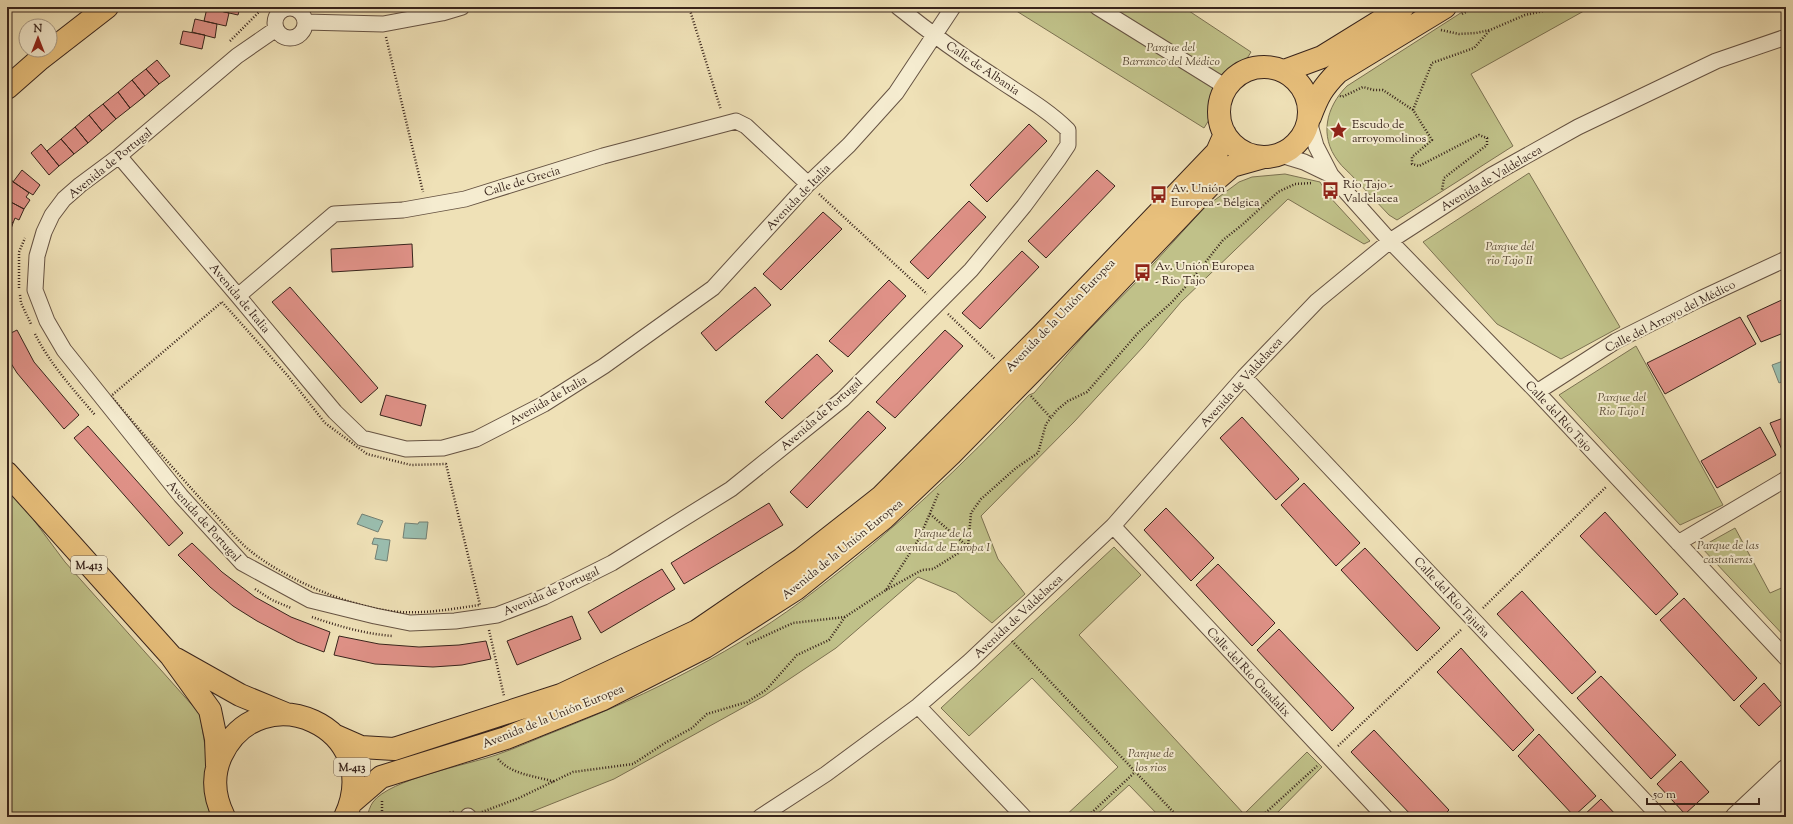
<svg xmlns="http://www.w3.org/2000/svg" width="1793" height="824" font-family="'Sorts Mill Goudy',serif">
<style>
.green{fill:#c0c189;stroke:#7c7252}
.water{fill:#9abeaf;stroke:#738074}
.building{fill:#df9187;stroke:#38241c}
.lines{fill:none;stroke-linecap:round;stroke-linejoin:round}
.minor-casing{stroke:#665343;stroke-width:17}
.tertiary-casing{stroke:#665343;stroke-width:21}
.primary-casing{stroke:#38241c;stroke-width:24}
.path{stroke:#38241c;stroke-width:2.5;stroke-dasharray:1 2;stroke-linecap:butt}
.minor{stroke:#f5ecd0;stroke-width:15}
.tertiary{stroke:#f5ecd0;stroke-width:19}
.primary{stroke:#e8c07c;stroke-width:22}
.labels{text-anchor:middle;stroke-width:4;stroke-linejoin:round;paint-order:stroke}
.shield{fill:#f5ecd0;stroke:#716052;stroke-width:1}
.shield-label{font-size:11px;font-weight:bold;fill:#38241c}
.park-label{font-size:12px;font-style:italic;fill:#5a4b37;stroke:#f5ecd0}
.street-label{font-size:12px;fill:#38241c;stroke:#f5ecd0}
.poi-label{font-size:12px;fill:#38241c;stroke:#f5ecd0;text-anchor:start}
</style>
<rect width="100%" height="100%" fill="#efe1b7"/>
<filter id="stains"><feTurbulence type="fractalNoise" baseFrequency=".005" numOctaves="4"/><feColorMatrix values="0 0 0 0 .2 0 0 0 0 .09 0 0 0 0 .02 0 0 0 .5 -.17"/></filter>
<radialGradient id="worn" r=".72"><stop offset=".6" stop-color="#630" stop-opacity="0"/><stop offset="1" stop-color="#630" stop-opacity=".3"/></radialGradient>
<path class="green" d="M1010 7H1183L1251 52 1204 128Z
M1470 7H1591L1471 74 1513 146 1397 220 1389 215C1378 203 1366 191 1355 179 1350 173 1342 167 1338 161 1319 136 1326 107 1347 86Z
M1529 173 1620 327 1561 359 1497 324 1423 242Z
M1285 174 1320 182 1328 195 1370 241 1364 244 1288 199 1181 302 1143 347 1074 422 981 516 998 559 1025 594 992 623 956 593 918 577 836 648 764 696 614 779 531 812 512 817H367C368 813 370 806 373 802 390 779 467 765 496 755 517 748 538 738 559 730 650 694 739 650 816 590 893 531 963 465 1029 395L1034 393 1086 333 1145 273 1204 208 1239 182 1252 177Z
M1636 346 1723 505 1680 525 1559 395Z
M7 484 65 562 200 714 216 817H7Z
M1735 528 1770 593 1786 586V638L1701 547Z
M1114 547 1141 575 1079 635 1244 814 1307 752 1322 767 1273 817H1160L1129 785 1094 817H1064L1118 767 1032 678 969 736 941 708Z"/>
<path class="water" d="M1786 360V380L1779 383 1772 365Z
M362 514 383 521 378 532 357 524Z
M419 522H428L426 539 403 538 405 523 418 524Z
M374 538 390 540 387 561 375 559 378 545 372 544Z"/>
<path class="building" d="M216 7H240L238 15 216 10Z
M207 8 229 13 226 26 204 21Z
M195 19 217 24 215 38 192 32Z
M183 31 205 35 202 49 180 44Z
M157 60 170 76 159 84 146 69Z
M146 69 159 84 145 96 132 80Z
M132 80 145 96 130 108 118 92Z
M118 92 130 108 116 119 103 104Z
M103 104 116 119 102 131 89 115Z
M89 115 102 131 88 143 75 127Z
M1029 124 1047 141 987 202 970 185Z
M75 127 88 143 74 154 61 139Z
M61 139 74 154 59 166 47 151Z
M41 144 59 166 49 175 31 153Z
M22 170 40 185 33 195 13 182Z
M1097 170 1115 186 1046 258 1028 241Z
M11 180 29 193 26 197 30 200 24 209 7 200V186Z
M7 200 24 209 19 220 15 218 13 223 7 220Z
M969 201 986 217 928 279 910 262Z
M823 212 842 229 781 290 763 274Z
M7 220 13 223 7 241Z
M412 244 413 267 332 272 331 249Z
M1022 251 1039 267 980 329 962 313Z
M889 280 906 296 848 357 829 341Z
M290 287 378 388 361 403 272 302Z
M755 287 771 305 716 351 701 333Z
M1786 298V332L1761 342 1747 316Z
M1740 317 1756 344 1665 394 1647 363Z
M17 330 34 362 79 415 64 429 17 373 7 357V335Z
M945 330 963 346 895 418 876 402Z
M817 354 833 371 782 419 765 402Z
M386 395 426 405 421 426 380 415Z
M868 411 886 428 807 508 790 492Z
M1242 417 1299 479 1276 500 1220 438Z
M1786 417V450L1783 452 1770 423Z
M88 426 183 533 169 546 74 438Z
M1760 427 1776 455 1717 488 1701 461Z
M1304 483 1360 543 1336 566 1281 505Z
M769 503 783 525 684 584 671 563Z
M1166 508 1214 558 1191 581 1144 530Z
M1605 512 1678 594 1656 615 1580 536Z
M192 543 222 572 255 597 291 617 330 632 324 652 297 642 257 621 233 606 210 587 178 555Z
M1365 548 1440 628 1417 651 1341 570Z
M1218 564 1275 623 1252 646 1196 585Z
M662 569 675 589 601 633 588 612Z
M1522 591 1596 672 1572 694 1497 614Z
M1684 598 1757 678 1734 701 1660 620Z
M572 616 581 639 517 665 507 641Z
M1279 629 1354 708 1332 731 1257 650Z
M339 636 379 644 419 647 459 645 486 641 491 659 462 665 433 667 375 664 334 655Z
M1461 648 1534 730 1513 751 1437 672Z
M1601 676 1676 755 1651 779 1577 698Z
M1764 683 1782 704 1759 726 1740 706Z
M1374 730 1449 810 1442 817H1413L1351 752Z
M1539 734 1596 796 1574 816 1518 756Z
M1681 761 1709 792 1685 814 1657 784Z
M1601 799 1618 817H1582Z"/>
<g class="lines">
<defs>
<path id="minor" d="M1097 7 1226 87
M275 23a15 15 0 1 1 30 0a15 15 0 1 1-30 0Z
M305 22 383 24 442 13 462 7
M276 29 237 56 119 156 80 185 64 199 52 215 44 232 37 256 35 290 47 321 64 350 181 496 242 563 310 600 375 616 410 623 455 621 497 615 544 597 612 563 731 489 843 399 971 270 1024 206 1058 160 1068 145V130C1046 108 1018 93 992 75 959 54 928 31 898 7
M1309 121 1316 146 1331 175 1390 241 1537 392 1786 658
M1281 155 1304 162 1331 175
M119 156 238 296 335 412 362 438 406 449 443 448 476 439 544 404 604 366 713 288 808 184 849 145 896 93 953 7
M238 296 334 214 403 210 465 199 603 156 736 121 746 126 808 184
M1244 377 1660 817
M1537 392 1616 341 1700 299 1786 259
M1113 526 1385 817
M1678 543 1786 479
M918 706 1024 817
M468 816 469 817
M760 817 826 774 918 706 970 661 1113 526 1244 377 1317 301 1390 241 1492 175 1578 127 1716 61 1786 37"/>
<path id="tertiary" d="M1735 817 1786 769
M1761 817 1786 794"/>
<path id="primary" d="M1219 112a45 45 0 1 1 90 0a45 45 0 1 1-90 0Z
M1284 71 1322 57 1403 7
M7 88 40 59 107 7
M1310 117C1318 96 1322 88 1338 72L1445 7
M7 473 171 656 210 710 216 739 217 765
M176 659 240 695 286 714
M336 736 361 747 394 749 561 695 697 631 802 559 881 497 1043 334 1217 152 1225 134
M352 802 381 777 506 738 603 699 705 647 796 589 883 519 951 454 1056 347 1211 184 1232 166 1264 157
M224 817C214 797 212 776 221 756 260 672 387 727 345 817"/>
</defs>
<use href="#minor" class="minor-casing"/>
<use href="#tertiary" class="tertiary-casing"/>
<use href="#primary" class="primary-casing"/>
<path class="path" d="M689 7 721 110
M1462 14 1475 7
M1441 30 1459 34 1476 33 1490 30 1525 15 1562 7
M386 37 423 192
M230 41 264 7
M1340 96 1342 97 1363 87 1374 90H1383L1413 110 1432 140 1412 157V164L1419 166 1479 135 1487 138V145L1444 178 1442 190
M1413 110 1432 63 1474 48 1489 31
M819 194 927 294
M19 288V252L25 238
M20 295 21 303 31 324
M222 302 288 376 325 423 367 454 411 465 446 464 480 605C451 609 420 615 390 611 345 605 283 578 248 549 233 536 220 519 206 505 174 469 142 433 111 396Z
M948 314 995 359
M35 334C50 364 73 389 95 415
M1031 396 1051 418
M930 514 967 546
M968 547 971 513 981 499 1016 468 1038 453 1046 424 1057 410 1068 401 1087 392 1138 333 1172 302 1189 283 1223 240 1242 225 1278 192 1295 184 1313 183
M255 589 272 600 291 608
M886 590 922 570 933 569 968 547
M1483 608 1606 487
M312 617C338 626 365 634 393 636
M489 630 504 696
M1012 641 1178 817
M747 644 793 623 845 617 886 590 919 539 939 492
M1338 746 1462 629
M498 759C512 775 536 776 555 782
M482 812 519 798 573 772 633 764 665 743 692 728 707 714 747 702 766 690 797 655 829 640 845 617
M382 817V800
M442 817 451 812H454
M1087 817 1135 772
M1261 817 1317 766"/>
<use href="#minor" class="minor"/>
<use href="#tertiary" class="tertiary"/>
<use href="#primary" class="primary"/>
</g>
<defs>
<symbol id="sight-bare" viewBox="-9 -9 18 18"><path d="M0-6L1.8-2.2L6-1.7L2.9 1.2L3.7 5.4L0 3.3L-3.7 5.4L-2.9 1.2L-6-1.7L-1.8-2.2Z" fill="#8f2418" stroke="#f5ecd0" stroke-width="2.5" paint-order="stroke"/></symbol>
<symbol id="bus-bare" viewBox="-9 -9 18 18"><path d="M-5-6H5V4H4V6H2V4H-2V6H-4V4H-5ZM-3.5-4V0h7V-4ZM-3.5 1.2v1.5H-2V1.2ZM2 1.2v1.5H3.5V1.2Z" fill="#8f2418" stroke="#f5ecd0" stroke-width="2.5" paint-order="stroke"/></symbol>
</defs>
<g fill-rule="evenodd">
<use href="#sight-bare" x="1326" y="118" width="25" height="25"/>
<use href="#bus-bare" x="1318" y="178" width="25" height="25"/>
<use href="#bus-bare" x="1146" y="182" width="25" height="25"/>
<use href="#bus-bare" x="1130" y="260" width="25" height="25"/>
</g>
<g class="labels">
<g class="shield">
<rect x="71" y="556" width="36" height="18" rx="3"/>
<rect x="334" y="758" width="36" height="18" rx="3"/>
</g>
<g class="shield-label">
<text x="89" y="569">M-413</text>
<text x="352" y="771">M-413</text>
</g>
<g class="park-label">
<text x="1171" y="51">Parque del<tspan x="1171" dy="14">Barranco del Médico</tspan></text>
<text x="1510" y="250">Parque del<tspan x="1510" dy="14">rio Tajo II</tspan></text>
<text x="1622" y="401">Parque del<tspan x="1622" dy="14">Rio Tajo I</tspan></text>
<text x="943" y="537">Parque de la<tspan x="943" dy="14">avenida de Europa I</tspan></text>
<text x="1728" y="549">Parque de las<tspan x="1728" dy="14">castañeras</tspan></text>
<text x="1151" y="757">Parque de<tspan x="1151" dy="14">los rios</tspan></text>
</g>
<g class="street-label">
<text transform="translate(983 68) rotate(34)" y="4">Calle de Albania</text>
<text transform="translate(110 163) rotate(-39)" y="4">Avenida de Portugal</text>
<text transform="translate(1491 178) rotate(-31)" y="4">Avenida de Valdelacea</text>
<text transform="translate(522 181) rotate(-17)" y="4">Calle de Grecia</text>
<text transform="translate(798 197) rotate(-46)" y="4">Avenida de Italia</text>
<text transform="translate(240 298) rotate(50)" y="4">Avenida de Italia</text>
<text transform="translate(1060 315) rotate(-46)" y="4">Avenida de la Unión Europea</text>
<text transform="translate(1670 316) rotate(-27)" y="4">Calle del Arroyo del Médico</text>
<text transform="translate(1241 382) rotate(-48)" y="4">Avenida de Valdelacea</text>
<text transform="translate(548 400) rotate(-30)" y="4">Avenida de Italia</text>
<text transform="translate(821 414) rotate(-41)" y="4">Avenida de Portugal</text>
<text transform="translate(1559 416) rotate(47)" y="4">Calle del Río Tajo</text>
<text transform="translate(204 521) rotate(48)" y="4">Avenida de Portugal</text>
<text transform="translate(842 549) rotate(-39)" y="4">Avenida de la Unión Europea</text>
<text transform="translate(551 591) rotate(-24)" y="4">Avenida de Portugal</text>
<text transform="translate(1452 597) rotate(47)" y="4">Calle del Río Tajuña</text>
<text transform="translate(1018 616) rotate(-43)" y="4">Avenida de Valdelacea</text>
<text transform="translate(1249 672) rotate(47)" y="4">Calle del Río Guadalix</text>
<text transform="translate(553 716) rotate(-22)" y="4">Avenida de la Unión Europea</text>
</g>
<g class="poi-label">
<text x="1352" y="128">Escudo de<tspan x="1352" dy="14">arroyomolinos</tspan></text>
<text x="1343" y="188">Río Tajo -<tspan x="1343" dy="14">Valdelacea</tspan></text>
<text x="1171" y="192">Av. Unión<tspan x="1171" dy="14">Europea - Bélgica</tspan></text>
<text x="1155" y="270">Av. Unión Europea<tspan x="1155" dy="14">- Rio Tajo</tspan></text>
</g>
</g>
<rect width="1793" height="824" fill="none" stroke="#efe1b7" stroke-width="24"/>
<rect x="8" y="8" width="1777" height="808" fill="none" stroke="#38241c" stroke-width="2"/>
<rect x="12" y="12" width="1769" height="800" fill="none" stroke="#38241c"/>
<g transform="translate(38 38)"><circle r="19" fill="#f5ecd0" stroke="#a99c88"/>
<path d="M0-3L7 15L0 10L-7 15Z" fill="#8f2418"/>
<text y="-6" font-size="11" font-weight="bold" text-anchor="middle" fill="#38241c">N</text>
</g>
<path d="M1647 798v6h112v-6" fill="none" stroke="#38241c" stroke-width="2"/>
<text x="1653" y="798" font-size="12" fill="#38241c" stroke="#f5ecd0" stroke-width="3" paint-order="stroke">50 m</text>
<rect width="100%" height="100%" filter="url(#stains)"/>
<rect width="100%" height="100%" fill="url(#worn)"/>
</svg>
